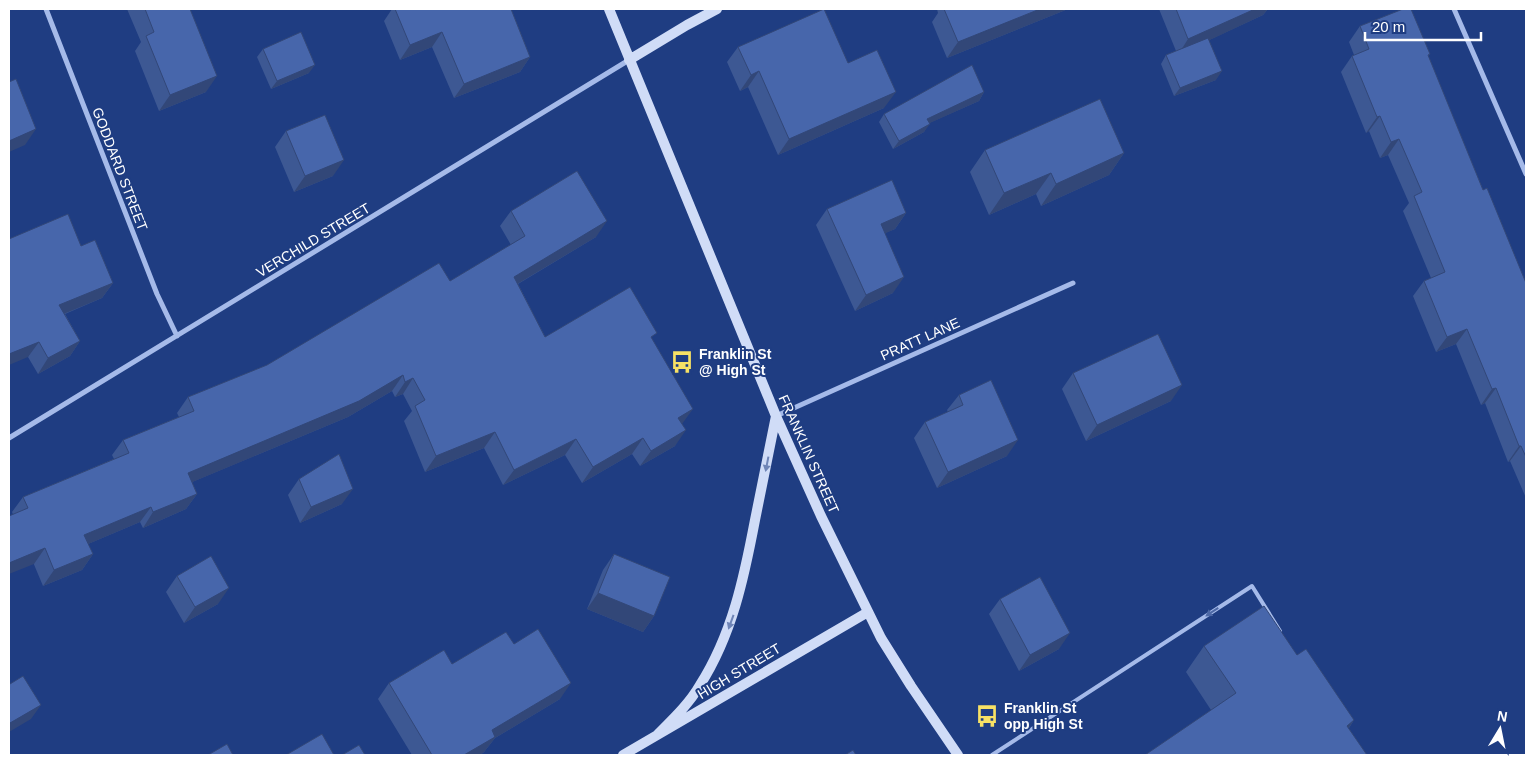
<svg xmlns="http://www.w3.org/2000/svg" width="1535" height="764" font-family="Arial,sans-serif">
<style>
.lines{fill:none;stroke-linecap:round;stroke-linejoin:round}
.lane{stroke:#a5bae9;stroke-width:4}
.street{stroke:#a5bae9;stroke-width:5}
.secondary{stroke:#d0dcf7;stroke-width:10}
.wall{fill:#3d5893}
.shaded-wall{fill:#324778}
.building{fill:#4766ab;stroke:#324778}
.oneway{fill:#6f85b7}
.oneway2{fill:#4e69a6}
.labels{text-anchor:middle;stroke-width:4;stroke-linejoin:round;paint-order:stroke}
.street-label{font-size:14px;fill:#fff;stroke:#1f3d82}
.poi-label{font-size:14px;font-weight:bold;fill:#fff;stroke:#1f3d82;text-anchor:start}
</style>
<rect width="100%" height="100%" fill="#1f3d82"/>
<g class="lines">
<path class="lane" d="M992 755 1252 586 1280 631"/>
<path class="street" d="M46 9 157 294 177 336
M1454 9 1526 174
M776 416 1073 283
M9 438 629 60"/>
<path class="secondary" d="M609 9 776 416 821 516 881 638 911 686 958 755
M629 60 687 25 717 9
M658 734C673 719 689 704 700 685 732 635 744 578 755 520 762 485 769 451 776 416
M623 755 868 612"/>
</g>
<path class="wall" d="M127 9H190L206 92 159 111 135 51 141 42Z
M392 9H511L530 57 520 72 454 98 432 47 400 60 384 21Z
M937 9H1068L947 58 932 22 938 13Z
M1159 9H1268L1263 15 1209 40 1216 80 1174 96 1161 64 1166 55 1176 51Z
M1360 26 1430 54 1428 56 1483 190 1526 283V498L1510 461 1508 462 1485 403 1481 405 1456 344 1436 352 1413 296 1424 281 1431 278 1403 211 1409 203 1388 155 1380 158 1369 131 1366 133 1341 72 1352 56 1354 55 1349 42Z
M738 47 848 63 884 108 778 155 748 87 740 91 727 62Z
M263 49 309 73 271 89 257 57Z
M984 92 979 101 929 123 924 132 893 149 879 122 884 114Z
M286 131 333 176 294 192 275 147Z
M985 150 1124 153 1109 175 1041 206 1036 194 989 215 970 172Z
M827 209 906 213 895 229 885 233 893 293 855 311 816 225Z
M511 211 596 237 518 284 545 337 652 340 682 425 675 446 640 466 632 454 582 483 565 455 503 485 484 448 425 472 404 421 412 411 403 394 395 397 392 391 348 417 192 482 197 494 186 509 143 528 140 522 88 544 93 554 82 570 43 586 12 512 23 497 114 459 112 455 123 440 179 417 177 413 188 397 267 365 450 281 511 245 500 226Z
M81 246 113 283 102 298 65 314 80 341 70 356 38 374 28 357Z
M1073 373 1171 401 1086 441 1062 389Z
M959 395 1007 456 937 488 914 438 925 422 948 412 947 410Z
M299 479 342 504 300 523 288 495Z
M614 554 654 616 643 632 587 609 603 570Z
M177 576 218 604 184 623 166 592Z
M1000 599 1059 649 1019 671 989 614Z
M514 644 560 699 495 738 484 752 480 755H412L378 699 389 683 452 664Z
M1204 646 1297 655 1354 720 1349 728 1211 710 1186 672Z"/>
<path class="shaded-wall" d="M1040 9H1068L947 58 958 42Z
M1255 9H1268L1263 15 1178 55 1188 39Z
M442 32 432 47 400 60 410 45Z
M530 57 520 72 454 98 464 84Z
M315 65 309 73 271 89 277 81Z
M759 71 748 87 740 91 751 75Z
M1222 71 1216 80 1174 96 1180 88Z
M217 76 206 92 159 111 170 95Z
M896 92 884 108 778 155 789 139Z
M984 92 979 101 921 127 927 119Z
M1380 116 1369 131 1366 133 1377 117Z
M930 124 924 132 893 149 899 141Z
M36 129 25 145 9 152V141Z
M1399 139 1388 155 1380 158 1391 142Z
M1124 153 1109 175 1041 206 1056 184Z
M344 160 333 176 294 192 305 176Z
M1051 173 1036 194 989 215 1004 193Z
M906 213 895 229 870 240 881 224Z
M607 221 596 237 504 292 514 277Z
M904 277 893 293 855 311 866 295Z
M113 283 102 298 49 320 59 305Z
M1467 329 1456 344 1436 352 1447 337Z
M80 341 70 356 38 374 48 358Z
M39 342 28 357 9 365V354Z
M403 375 392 391 348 417 178 488 188 473Z
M413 378 403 394 395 397 405 382Z
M1182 385 1171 401 1086 441 1097 425Z
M1496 388 1485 403 1481 405 1492 389Z
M693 409 682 424 667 433 678 418Z
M686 430 675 446 640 466 651 451Z
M495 432 484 448 425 472 436 456Z
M643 438 632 454 582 483 593 467Z
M576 439 565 455 503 485 514 470Z
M1018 440 1007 456 937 488 948 472Z
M1519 446H1521L1510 461 1508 462Z
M353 489 342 504 300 523 311 507Z
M197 494 186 509 143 528 153 512Z
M151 507 140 522 74 550 84 535Z
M45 548 34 564 9 574V563Z
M93 554 82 570 43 586 54 570Z
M229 588 218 604 184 623 195 607Z
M598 593 654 616 643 632 587 609Z
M1070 633 1059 649 1019 671 1030 655Z
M571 683 560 699 495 738 484 752 480 755H464L492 730Z
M41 705 31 719 9 732V726L10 723Z
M1354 720 1336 747 1347 726Z"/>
<path class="building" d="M145 9H190L217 76 170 95 146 36 154 32Z
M395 9H511L530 57 464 84 442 32 410 45Z
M824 9 848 63 877 50 896 92 789 139 759 71 751 75 738 47Z
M944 9H1040L958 42Z
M1176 9H1255L1188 39Z
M1403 9H1411L1430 54 1428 55 1483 190 1487 188 1526 283V457L1521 446H1519L1496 388 1492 389 1467 329 1447 337 1424 281 1445 272 1414 196 1422 192 1399 139 1391 142 1380 116 1377 117 1352 56 1369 49 1360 26Z
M301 32 315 65 277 81 263 49Z
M1208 38 1222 71 1180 88 1166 55Z
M972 65 984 92 927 119 930 124 899 141 884 114Z
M16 79 36 129 9 141V82Z
M1100 99 1124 153 1056 184 1051 173 1004 193 985 150Z
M325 115 344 160 305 176 286 131Z
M577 171 607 221 514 277 545 337 630 287 657 333 651 337 693 409 678 418 686 430 651 451 643 438 593 467 576 439 514 470 495 432 436 456 415 406 425 400 413 378 405 382 403 375 359 401 188 473 197 494 153 512 151 507 84 535 93 554 54 570 45 548 9 563V516L28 508 23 497 129 453 123 440 194 411 188 397 267 365 439 263 450 281 525 236 511 211Z
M892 180 906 213 881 224 904 277 866 295 827 209Z
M68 214 81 246 95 240 113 283 59 305 80 341 48 358 39 342 9 354V239Z
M1158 334 1182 385 1097 425 1073 373Z
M991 380 1018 440 948 472 925 422 963 405 959 395Z
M339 454 353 489 311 507 299 479Z
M614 554 670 577 654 616 598 593Z
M211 556 229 588 195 607 177 576Z
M1040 577 1070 633 1030 655 1000 599Z
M1264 606 1297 655 1306 649 1354 720 1347 726 1367 755H1145L1236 693 1204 646Z
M538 629 571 683 492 730 495 737 464 755H432L389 683 444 650 452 664 506 632 514 644Z
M23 676 41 705 10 723 9 720V680L10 684Z
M322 734 334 755H286Z
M227 744 233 755H208Z
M359 745 365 755H342Z
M853 750 856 755H845Z"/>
<defs><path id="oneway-solid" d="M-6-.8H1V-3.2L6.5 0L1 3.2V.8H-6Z" transform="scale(1.25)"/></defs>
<g class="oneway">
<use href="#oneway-solid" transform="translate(767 464) rotate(101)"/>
<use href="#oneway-solid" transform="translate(731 622) rotate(110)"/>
</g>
<use class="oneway2" href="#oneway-solid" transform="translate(1212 612) rotate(147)"/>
<defs>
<symbol id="bus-bare" viewBox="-9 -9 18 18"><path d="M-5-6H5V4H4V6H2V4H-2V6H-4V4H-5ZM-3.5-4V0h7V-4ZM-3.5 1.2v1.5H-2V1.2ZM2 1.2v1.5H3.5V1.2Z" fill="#f7e165" stroke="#1f3d82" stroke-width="2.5" paint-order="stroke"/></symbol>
</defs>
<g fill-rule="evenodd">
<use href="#bus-bare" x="666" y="346" width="32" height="32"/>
<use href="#bus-bare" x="971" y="700" width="32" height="32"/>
</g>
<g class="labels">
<g class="street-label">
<text transform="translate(120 169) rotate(69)" y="5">GODDARD STREET</text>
<text transform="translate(313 240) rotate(-31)" y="5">VERCHILD STREET</text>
<text transform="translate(920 339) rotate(-24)" y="5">PRATT LANE</text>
<text transform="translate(809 454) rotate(66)" y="5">FRANKLIN STREET</text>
<text transform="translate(739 671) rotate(-31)" y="5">HIGH STREET</text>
</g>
<g class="poi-label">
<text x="699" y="359">Franklin St<tspan x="699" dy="16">@ High St</tspan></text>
<text x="1004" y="713">Franklin St<tspan x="1004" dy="16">opp High St</tspan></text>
</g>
</g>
<rect width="1535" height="764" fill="none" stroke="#ffffff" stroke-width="20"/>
<g transform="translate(1500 729) rotate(10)" stroke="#1f3d82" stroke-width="4" paint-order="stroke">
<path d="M0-4L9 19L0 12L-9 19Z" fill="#ffffff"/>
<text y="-8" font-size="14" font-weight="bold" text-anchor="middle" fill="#ffffff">N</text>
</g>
<path d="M1365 32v8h116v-8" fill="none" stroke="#ffffff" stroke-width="2.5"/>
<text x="1372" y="32" font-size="15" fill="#ffffff" stroke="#1f3d82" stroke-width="4" paint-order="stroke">20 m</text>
</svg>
